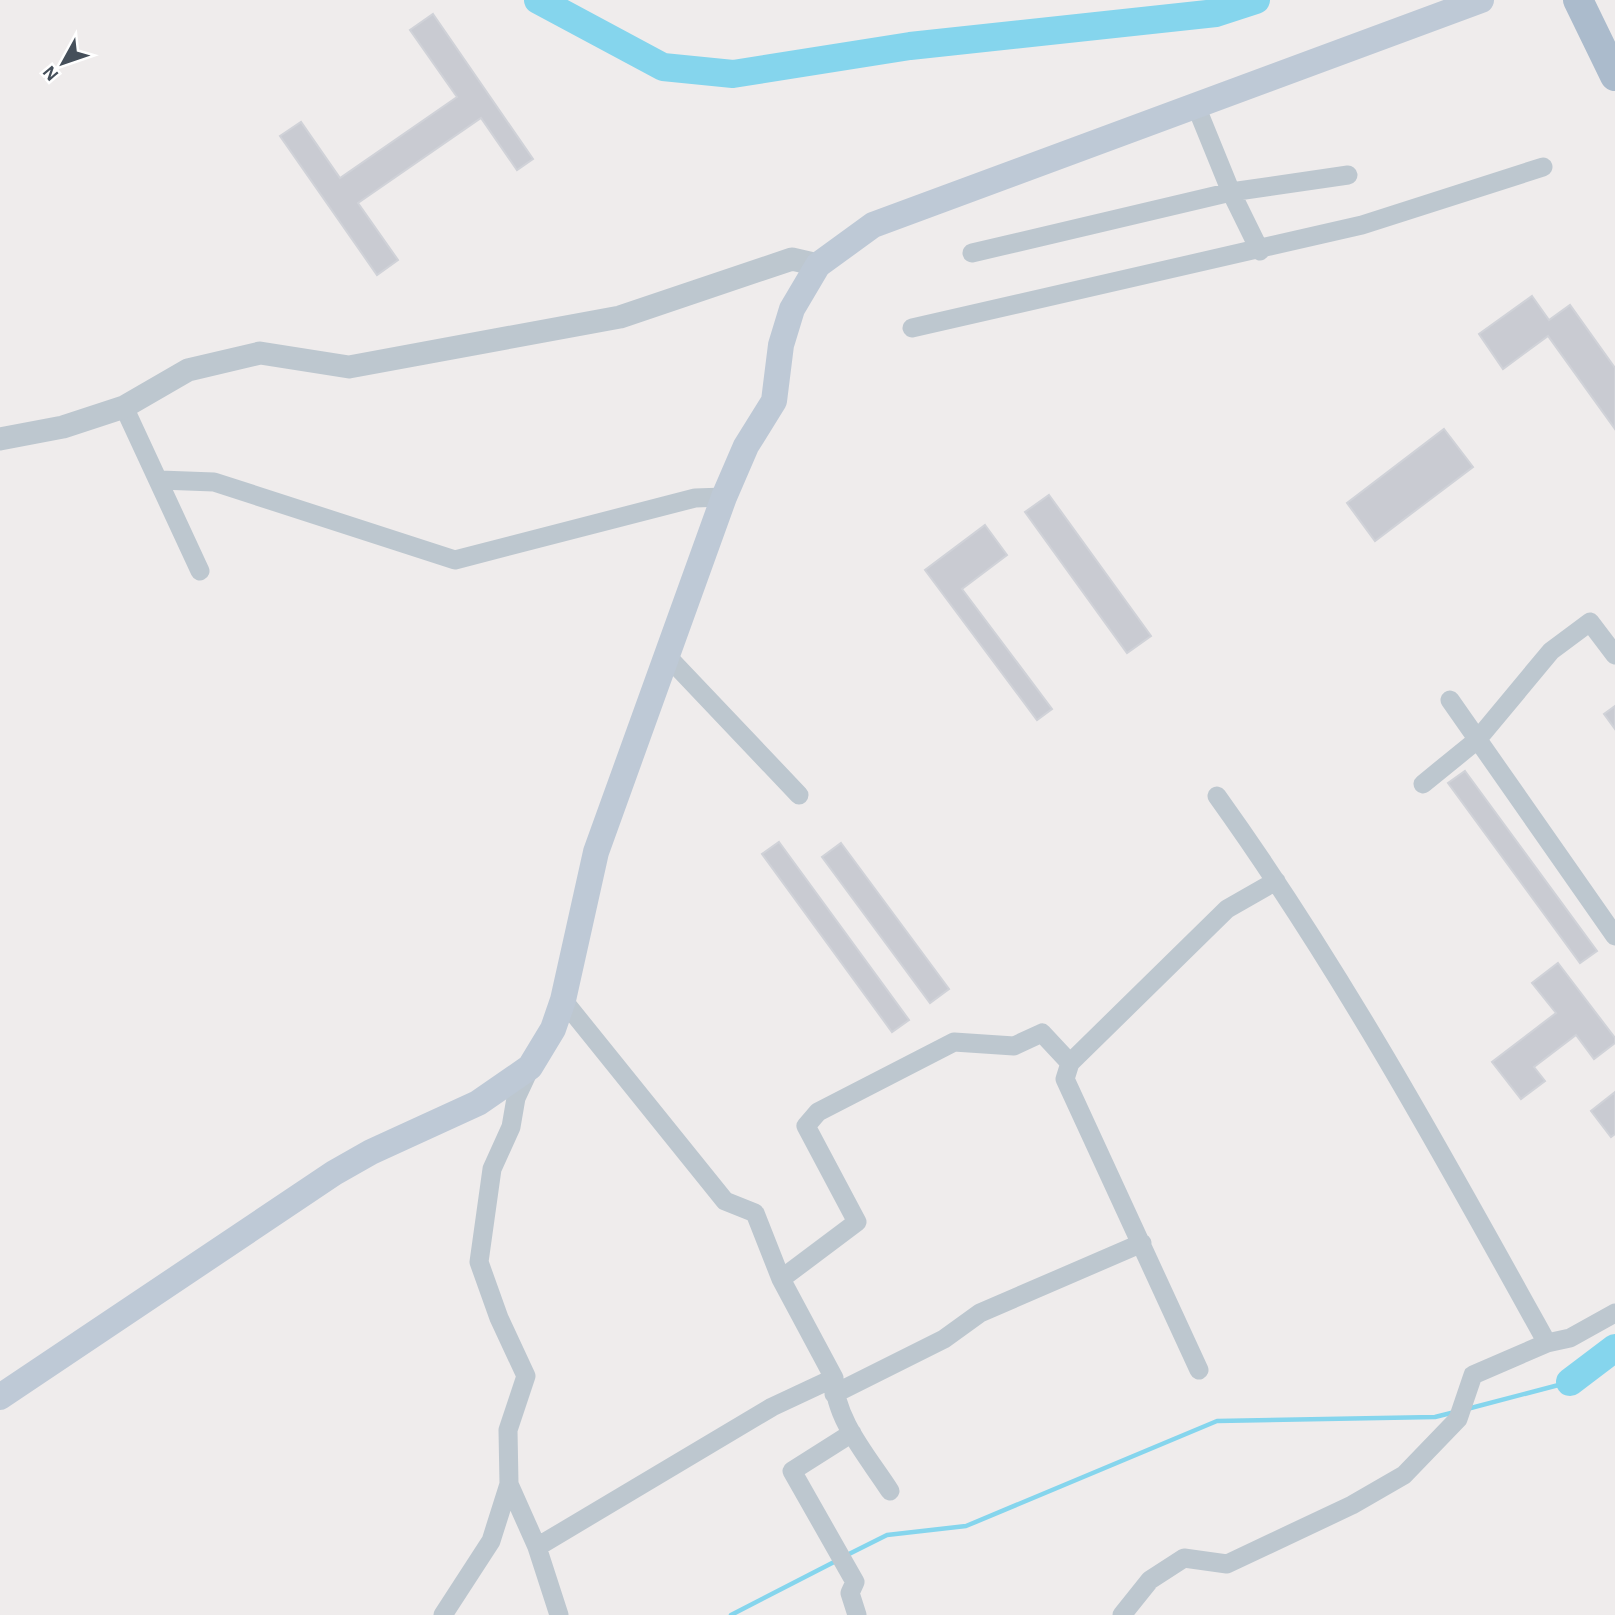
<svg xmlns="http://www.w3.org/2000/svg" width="1615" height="1615" font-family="'Alegreya Sans',sans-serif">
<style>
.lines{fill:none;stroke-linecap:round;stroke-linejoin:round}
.stream{stroke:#85d5ed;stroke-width:4.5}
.river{stroke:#85d5ed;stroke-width:28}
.building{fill:#c9cbd2;stroke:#d0d2d8;stroke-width:2}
.minor{stroke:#bdc7cf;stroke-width:19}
.tertiary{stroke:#bdc7cf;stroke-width:23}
.secondary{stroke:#bec9d6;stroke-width:26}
.primary{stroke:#abbbcc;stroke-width:30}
</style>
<rect width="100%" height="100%" fill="#efecec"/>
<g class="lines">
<path class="stream" d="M1467 1409 1570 1382
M847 1555 887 1535 966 1526 1217 1421 1435 1417 1455 1412
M731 1615 836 1561"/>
<path class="river" d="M538 0 663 67 733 74 910 46 1216 13 1256 0
M1570 1382 1615 1348"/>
</g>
<path class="building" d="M433 14 533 159 517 170 481 118 358 203 398 260 377 275 280 136 301 122 340 178 457 97 410 30Z
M1532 296 1549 320 1570 305 1615 368V429L1548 336 1503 369 1479 334Z
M1444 429 1473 467 1375 541 1347 503Z
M1049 495 1151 636 1127 653 1025 512Z
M985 525 1007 555 962 589 1052 709 1037 720 925 570Z
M1615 706V729L1604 714Z
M1465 771 1597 951 1580 963 1448 783Z
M779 842 909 1020 892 1032 762 854Z
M841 843 949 989 930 1003 822 857Z
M1558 963 1615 1038V1043L1594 1059 1576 1035 1534 1067 1545 1081 1521 1099 1492 1062 1556 1013 1532 983Z
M1615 1092V1134L1611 1137 1591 1111Z"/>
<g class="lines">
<path class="minor" d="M1196 106 1231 192 1260 251
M972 253 1231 192 1348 175
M912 328 1362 225 1543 167
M124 407 200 571
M160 480 214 482 455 560 695 498 724 497
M668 657 799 795
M1450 700 1615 936
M1423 784 1477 740 1551 651 1590 622 1615 655
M1217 796C1341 969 1444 1157 1547 1343
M563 1000 725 1201 755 1213 781 1279 834 1378C834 1419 869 1458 890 1491
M530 1068 516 1098 511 1127 492 1169 479 1262 499 1318 526 1376 508 1430 509 1484 537 1547 559 1615
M781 1279 857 1222 806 1126 818 1112 954 1042 1014 1046 1042 1033 1070 1063
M1199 1370 1065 1079 1070 1063 1227 909 1276 881
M834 1394 944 1339 980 1313 1142 1243
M852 1433 792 1471 855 1582 850 1593 857 1615
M537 1547 772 1407 834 1378
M443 1615 491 1541 509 1484
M1122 1615 1150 1580 1184 1558 1227 1564 1352 1505 1404 1475 1458 1419 1473 1375 1547 1343 1570 1338 1615 1313"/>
<path class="tertiary" d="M0 439 63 427 124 407 188 370 260 353 349 367 620 317 792 259 818 265"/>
<path class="secondary" d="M0 1397 334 1173 371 1152 478 1103 530 1067 553 1029 563 1000 596 852 724 497 746 446 774 401 781 345 792 309 818 265 873 225 1481 0"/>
<path class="primary" d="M1578 0 1615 76"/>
</g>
<g transform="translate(63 63) rotate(230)" stroke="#ffffff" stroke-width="5" paint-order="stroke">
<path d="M0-5L12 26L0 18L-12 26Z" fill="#454f5a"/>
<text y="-10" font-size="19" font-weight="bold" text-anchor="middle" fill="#454f5a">N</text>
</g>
</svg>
